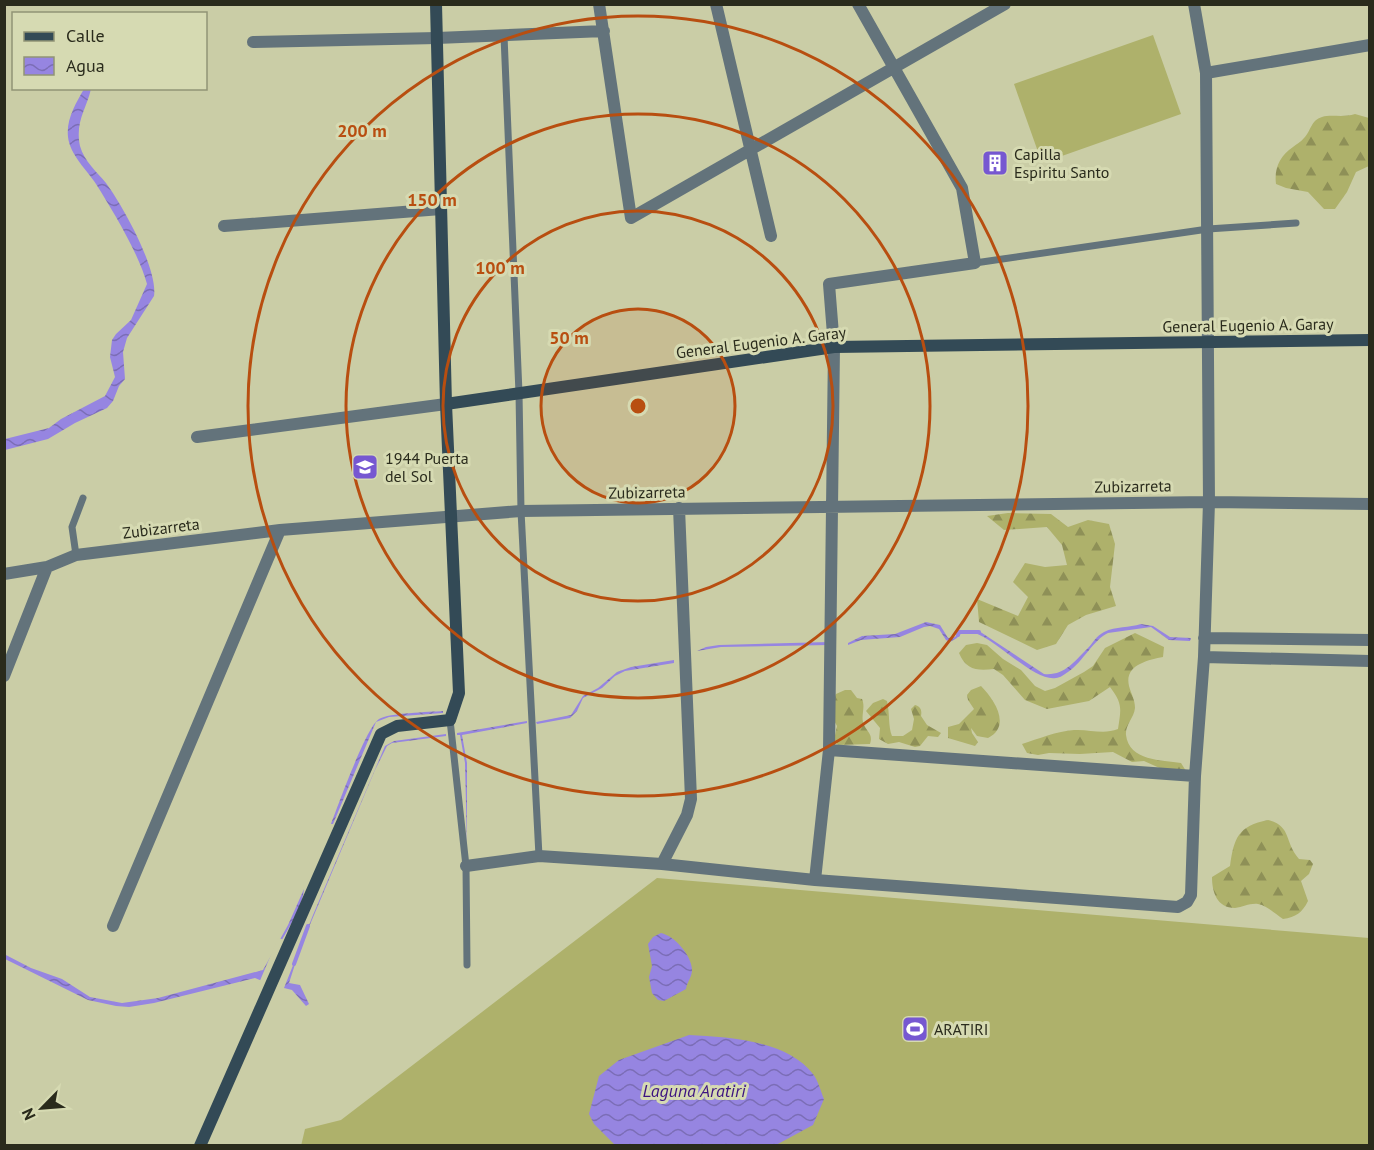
<svg xmlns="http://www.w3.org/2000/svg" width="1374" height="1150" font-family="'PT Sans',sans-serif">
<style>
.grass{fill:#aeb16b}
.forest{fill:url(#forest-firs)}
.water{fill:url(#water-waves)}
.pier{fill:#cacda6}
.lines{fill:none;stroke-linecap:round;stroke-linejoin:round}
.stream{stroke:#9685e1;stroke-width:4}
.lane{stroke:#63737b;stroke-width:7}
.street{stroke:#63737b;stroke-width:12}
.secondary{stroke:#334a56;stroke-width:12}
.ring{fill:none;stroke:#b84e10;stroke-width:3}
.labels{text-anchor:middle;stroke-width:6;stroke-linejoin:round;paint-order:stroke}
.poi-label{font-size:16px;fill:#2a2b1c;stroke:#d6dab2;text-anchor:start}
.street-label{font-size:16px;fill:#2a2b1c;stroke:#d6dab2}
.water-label{font-size:18px;font-style:italic;fill:#3c1381;stroke:#d6dab2}
.centre{fill:#b84e10;stroke:#d6dab2;stroke-width:3}
.ring-label{font-size:18px;text-anchor:middle;font-weight:bold;fill:#b84e10;stroke:#d6dab2;stroke-width:6;stroke-linejoin:round;paint-order:stroke}
</style>
<defs>
<pattern id="forest-firs" width="22" height="20" patternUnits="userSpaceOnUse" patternTransform="scale(1.5)"><rect width="22" height="20" fill="#aeb16b"/><path d="M5 1l3.5 6h-7zM16 11l3.5 6h-7z" fill="#8e9057"/></pattern>
<pattern id="water-waves" width="16" height="10" patternUnits="userSpaceOnUse" patternTransform="scale(1.5)"><rect width="16" height="10" fill="#9685e1"/><path d="M0 5q4-4 8 0t8 0" fill="none" stroke="#7b6db6"/></pattern>
</defs>
<rect width="100%" height="100%" fill="#cacda6"/>
<path class="grass" d="M1153 35 1181 114 1042 163 1014 84Z
M657 878 1369 938V1145L301 1146 305 1129 341 1120Z"/>
<path class="forest" d="M1355 114 1369 118V166L1356 172 1347 192 1335 209H1324L1308 192 1286 188 1276 184C1274 168 1280 156 1293 147 1296 144 1301 142 1304 138 1311 131 1311 120 1322 117 1331 114 1343 118 1355 114Z
M1008 513 1051 514 1068 527 1088 520 1109 524 1115 544 1110 587 1116 606 1086 615 1068 625 1056 644 1037 650 979 622 977 599 1018 616 1028 597 1013 582 1025 563 1045 567 1067 565 1062 545 1047 527 1004 530 987 516Z
M1135 633 1164 647 1163 657C1148 660 1124 665 1129 686 1131 694 1135 699 1135 708 1134 718 1125 725 1126 735 1129 761 1162 760 1181 763L1186 771 1164 770 1144 761 1132 762 1113 752 1080 754 1049 753 1038 755 1027 753 1022 744C1038 739 1057 731 1074 730 1090 729 1103 735 1118 729 1121 709 1123 704 1110 687L1089 701 1047 709 1025 700 1003 675 994 669C977 671 966 670 959 653L966 645 977 643 987 645 1003 659 1021 670 1035 686 1045 691 1055 688 1084 672 1093 666 1105 648Z
M981 686C994 699 1012 726 988 738L977 736 971 728 972 733 978 742 975 746 948 738V727L959 724 974 709 968 700 967 695 971 690Z
M845 690H851L857 698 862 699C866 708 860 716 864 725 868 733 873 734 870 744L838 745 834 740 837 726 831 715 833 699 836 694Z
M883 699 887 701C890 714 888 726 892 736H903L912 730 914 719 911 709 915 705C921 707 922 710 921 716L927 725 941 733 938 737 928 736 920 746 915 747 899 742 888 744 879 739 880 728 866 711 873 703Z
M1268 820C1292 826 1284 842 1299 859L1310 860 1313 864 1309 874 1301 881 1308 901C1302 913 1296 917 1283 919 1275 914 1268 906 1258 904 1250 903 1243 907 1235 908 1217 908 1212 892 1212 877L1230 866C1234 838 1238 826 1268 820Z"/>
<path class="water" d="M84 89H91C86 110 75 122 80 146 84 161 97 172 106 183 123 206 158 269 154 296L127 338 123 352 125 379 119 386 113 401 107 408 75 423 48 439 5 450V439L49 428 61 419 105 396 115 377 110 357 112 340 116 334 131 320 147 284C139 254 113 211 96 184 87 170 70 155 68 137 66 119 76 103 84 89Z
M926 622 940 625 948 638 955 637 960 630 961 633 957 638 950 642 946 640 939 629 930 626 924 627 900 637 861 640 848 645V643L862 636 895 634Z
M1141 624 1153 626 1170 637 1191 638 1190 641 1169 640 1151 627 1108 633C1093 640 1083 662 1068 672 1065 674 1060 678 1056 678 1035 682 998 641 975 633V630L979 631 1044 674C1064 676 1074 662 1087 649 1093 643 1096 636 1104 632 1116 626 1129 628 1141 624Z
M829 642V645L721 647 697 651 706 647 719 645Z
M674 660V663L625 671 615 676 602 688 583 698 577 711 570 718 537 724 536 722 571 715 583 696 598 688 617 672 631 667Z
M443 711V713L389 717 376 722 333 824H331C338 806 366 727 379 719 389 713 429 712 443 711Z
M527 721V723L462 735 467 763V847L465 763 460 735H457V733Z
M446 734V736L392 743 387 746 375 770 301 946 289 983 300 985 309 1004 306 1006 292 990 284 988 313 915 385 746 394 741Z
M304 889C302 916 270 952 262 981L255 978 154 1003 129 1007 116 1006 88 1000 5 959 4 954 31 968 62 979 90 997 122 1003 158 998 263 970 288 925Z
M661 933C675 936 692 956 692 970 692 977 687 982 686 989L664 1001 658 1000 652 993 649 977 652 966 648 944 653 937Z
M689 1035C728 1037 787 1040 813 1074 818 1080 821 1092 824 1099L813 1125 776 1145H615L594 1124 589 1114 599 1076 619 1060Z"/>
<path class="pier" d="M278 938 285 940 270 968 265 982 261 984 259 983Z"/>
<g class="lines">
<path class="stream" d="M958 635 959 632H979
M294 964 308 926"/>
<path class="lane" d="M504 36 519 393 521 511 539 856
M975 263 1208 229 1296 223
M76 555 72 527 83 498
M450 720 466 866 467 965"/>
<path class="street" d="M599 4 631 218 1005 4
M716 4 771 236
M253 42 437 38 604 31
M1206 73 1370 45
M224 226 441 209
M197 437 446 404
M4 574 47 567
M1204 638 1370 640
M1204 657 1370 661
M4 676 47 567 76 555 280 530 521 511 1209 502 1370 504
M829 750 1195 776
M662 864 687 815 691 799 679 508
M466 866 539 856 662 864 815 880 1178 907 1187 902 1191 895 1195 776 1204 657 1209 502 1206 73 1194 4
M815 880 829 750 834 347 829 284 975 263 962 188 858 4
M113 926 280 530"/>
<path class="secondary" d="M446 404 834 347 1370 340
M200 1146 381 734 397 726 450 720 459 693 446 404 436 4"/>
</g>
<circle cx="638" cy="406" r="97" fill="#b84e10" fill-opacity=".12"/>
<g class="ring">
<circle cx="638" cy="406" r="97"/>
<circle cx="638" cy="406" r="195"/>
<circle cx="638" cy="406" r="292"/>
<circle cx="638" cy="406" r="390"/>
</g>
<defs>
<symbol id="building-square" viewBox="-11 -11 22 22"><rect x="-9" y="-9" width="18" height="18" rx="4" fill="#7657d1" stroke="#d6dab2"/><path d="M-4-6H4V6H1V3H-1V6H-4ZM-2.5-4.3h1.7v1.8h-1.7ZM.8-4.3h1.7v1.8H.8ZM-2.5-1h1.7V.8h-1.7ZM.8-1h1.7V.8H.8Z" fill="#fff"/></symbol>
<symbol id="school-square" viewBox="-11 -11 22 22"><rect x="-9" y="-9" width="18" height="18" rx="4" fill="#7657d1" stroke="#d6dab2"/><path d="M0-5L7-2L0 1L-7-2ZM-4 1L0 2.5L4 1V4Q0 6-4 4Z" fill="#fff"/></symbol>
<symbol id="stadium-square" viewBox="-11 -11 22 22"><rect x="-9" y="-9" width="18" height="18" rx="4" fill="#7657d1" stroke="#d6dab2"/><path d="M0-5a6.5 5 0 1 0 0 10a6.5 5 0 1 0 0-10ZM-3.5-1.8h7v3.6h-7Z" fill="#fff"/></symbol>
</defs>
<g fill-rule="evenodd">
<use href="#building-square" x="980" y="148" width="30" height="30"/>
<use href="#school-square" x="350" y="452" width="30" height="30"/>
<use href="#stadium-square" x="900" y="1014" width="30" height="30"/>
</g>
<g class="labels">
<g class="poi-label">
<text x="1014" y="160">Capilla<tspan x="1014" dy="18">Espiritu Santo</tspan></text>
<text x="385" y="464">1944 Puerta<tspan x="385" dy="18">del Sol</tspan></text>
<text x="934" y="1035">ARATIRI</text>
</g>
<g class="street-label">
<text transform="translate(1248 325) rotate(-1)" y="6">General Eugenio A. Garay</text>
<text transform="translate(761 342) rotate(-7)" y="6">General Eugenio A. Garay</text>
<text transform="translate(1133 486) rotate(-1)" y="6">Zubizarreta</text>
<text transform="translate(647 492) rotate(-1)" y="6">Zubizarreta</text>
<text transform="translate(161 528) rotate(-7)" y="6">Zubizarreta</text>
</g>
<g class="water-label">
<text x="694" y="1097">Laguna Aratiri</text>
</g>
</g>
<circle cx="638" cy="406" r="9" class="centre"/>
<g class="ring-label">
<text x="362" y="137">200 m</text>
<text x="432" y="206">150 m</text>
<text x="500" y="274">100 m</text>
<text x="569" y="344">50 m</text>
</g>
<rect width="1374" height="1150" fill="none" stroke="#2a2b1c" stroke-width="12"/>
<rect x="12" y="12" width="195" height="78" fill="#d6dab2" stroke="#919476" stroke-width="1.5"/>
<rect x="24" y="32" width="30" height="9" fill="#334a56" stroke="#919476" stroke-width="1.5"/>
<text x="66" y="42" font-size="18" fill="#2a2b1c">Calle</text>
<rect x="24" y="57" width="30" height="18" fill="url(#water-waves)" stroke="#919476" stroke-width="1.5"/>
<text x="66" y="72" font-size="18" fill="#2a2b1c">Agua</text>
<g transform="translate(42 1108) rotate(245)" stroke="#d6dab2" stroke-width="4.5" paint-order="stroke">
<path d="M0-4.5L10 22L0 15L-10 22Z" fill="#2a2b1c"/>
<text y="-9" font-size="16" font-weight="bold" text-anchor="middle" fill="#2a2b1c">N</text>
</g>
</svg>
